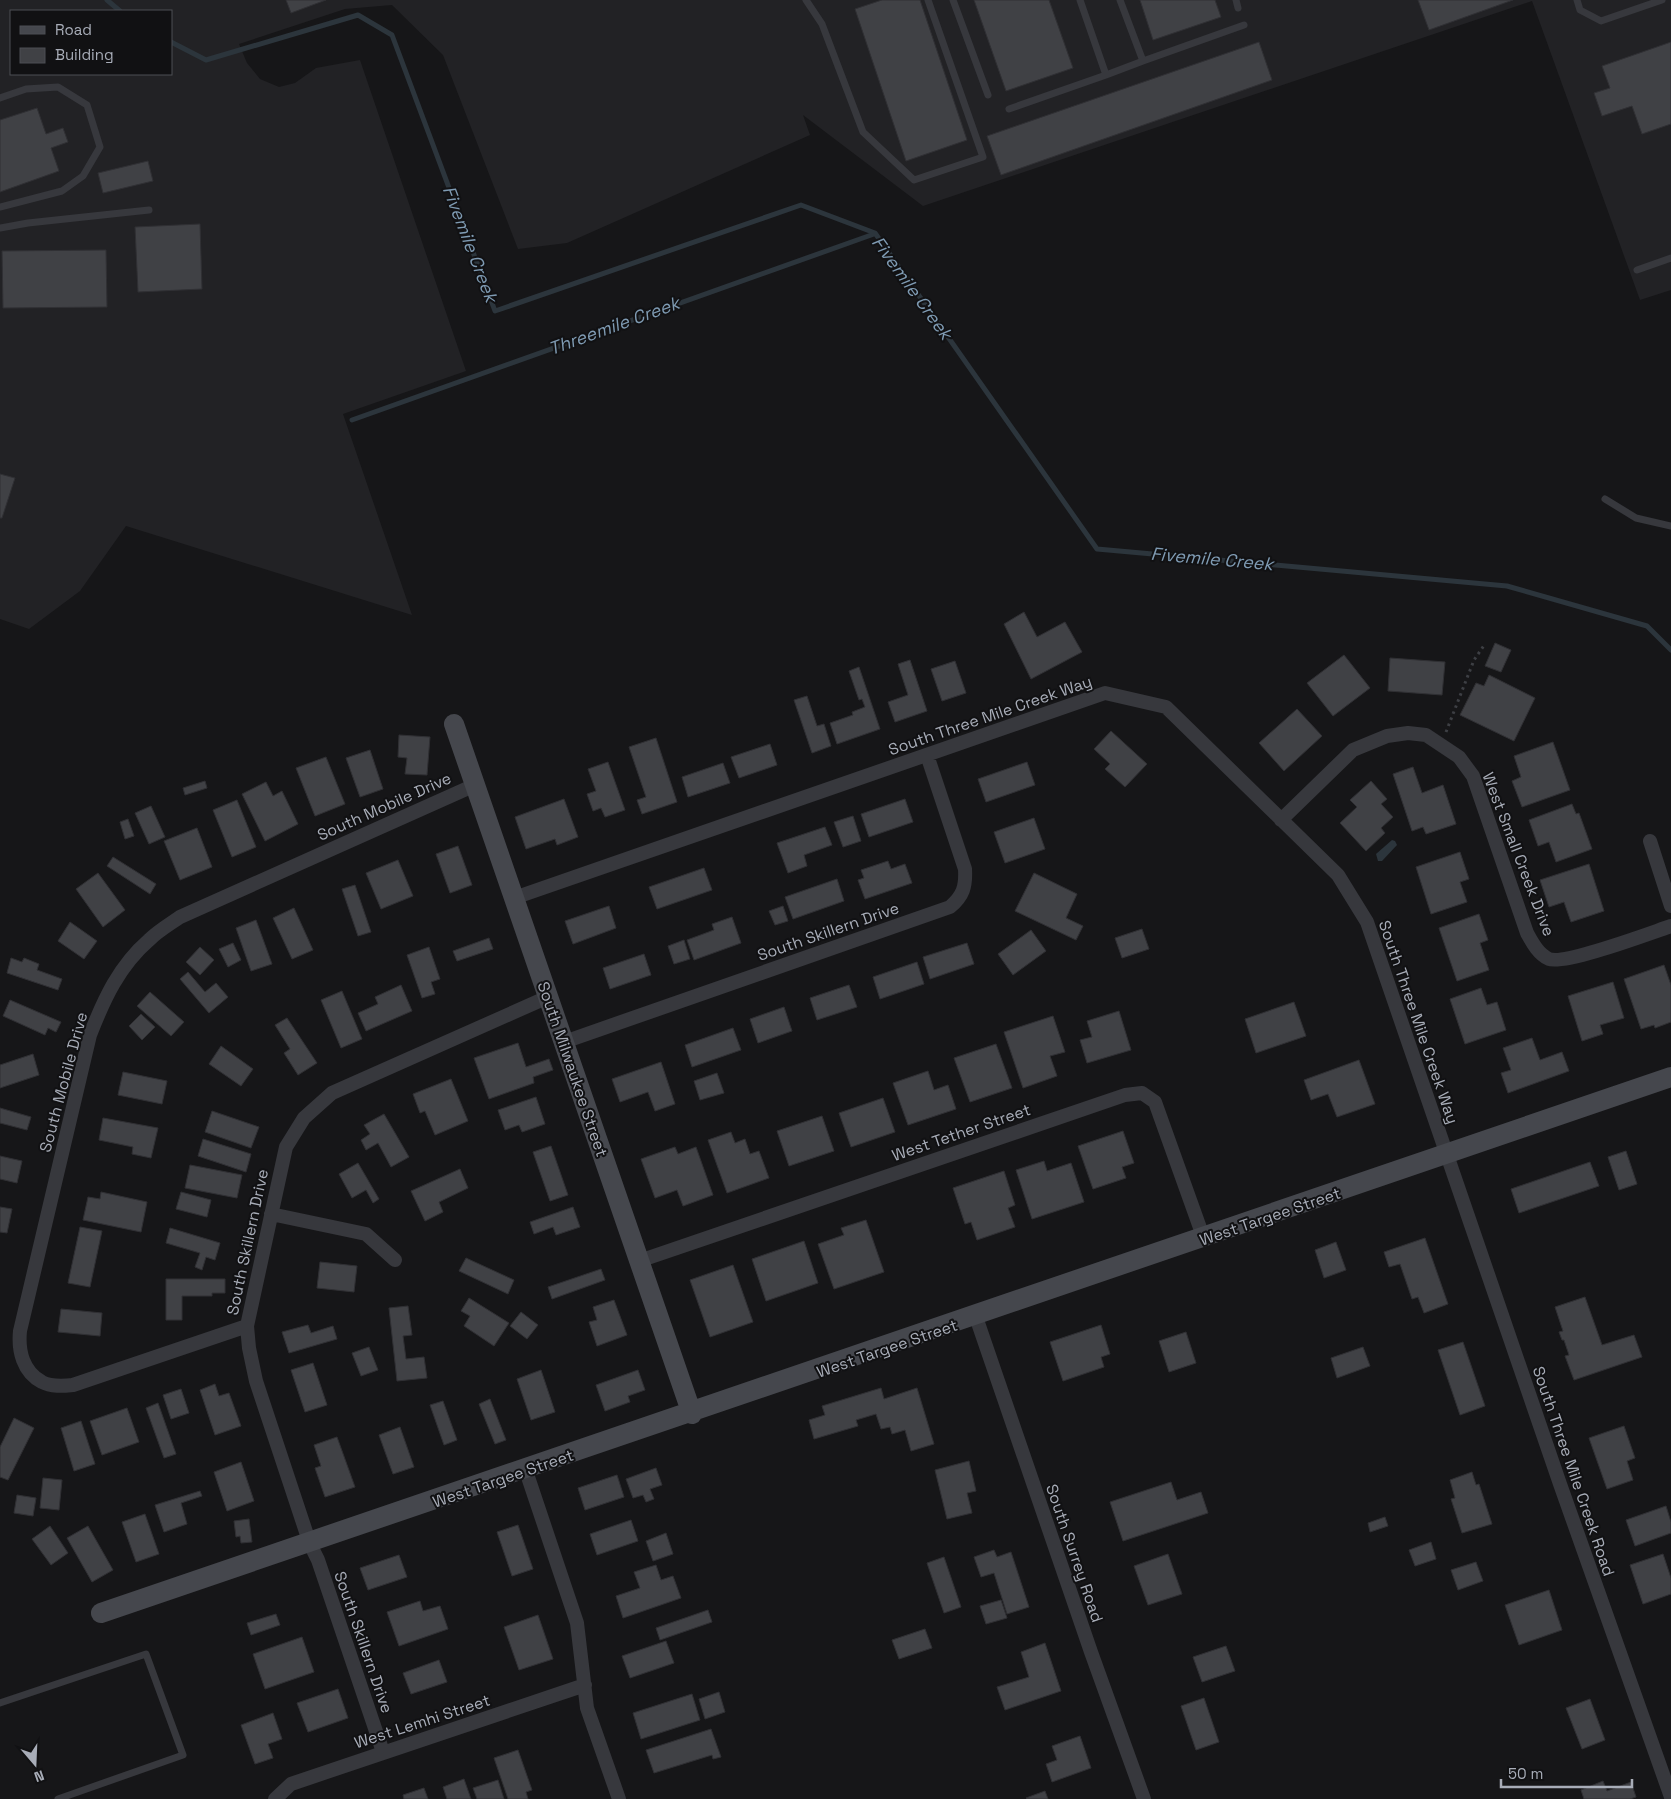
<svg xmlns="http://www.w3.org/2000/svg" width="1671" height="1799" font-family="'Space Grotesk',sans-serif">
<style>
.built{fill:#222225;fill-rule:evenodd}
.water{fill:#2c353c}
.lines{fill:none;stroke-linecap:round;stroke-linejoin:round}
.stream{stroke:#2c353c;stroke-width:5}
.building{fill:#404145;stroke:#303034}
.path{stroke:#3d3f44;stroke-width:3;stroke-dasharray:2.5 4;stroke-linecap:butt}
.lane{stroke:#37383d;stroke-width:7}
.street{stroke:#37383d;stroke-width:14}
.secondary{stroke:#45474d;stroke-width:20}
.labels{text-anchor:middle;stroke-width:4;stroke-linejoin:round;paint-order:stroke}
.street-label{font-size:16px;fill:#a8adb8;stroke:#111113}
.water-label{font-size:18px;font-style:italic;fill:#7f9bb3;stroke:#111113}
</style>
<rect width="100%" height="100%" fill="#161618"/>
<path class="built" d="M0 0H1671V290L1640 300 1532 1 923 206 803 115 810 135 567 243 518 249 443 55 392 5 345 9 239 44 247 63 260 79 279 87 295 83 316 68 360 60 466 371 343 414 412 615 126 526 80 591 29 629 0 619ZM11 11H171V74H11Z"/>
<path class="water" d="M1392 840 1395 841 1397 845 1382 861H1378L1376 854Z"/>
<g class="lines">
<path class="stream" d="M107 0 120 11
M171 42 206 60 358 15 392 35 495 311 801 205 875 233 1097 549 1507 586 1647 626 1671 650
M352 420 874 234"/>
</g>
<path class="building" d="M286 0H326L291 13Z
M882 0H920L967 140 906 161 855 9Z
M974 0H1049L1073 68 1006 91Z
M1140 0H1215L1221 17 1153 40Z
M1418 0H1513L1429 30Z
M1259 42 1272 80 1001 175 987 136Z
M1671 42V124L1642 134 1632 106 1602 116 1594 93 1610 88 1602 66Z
M37 108 46 134 63 128 68 142 51 148 59 171 0 192V120Z
M148 161 153 181 103 193 98 173Z
M200 224 202 289 138 292 135 227Z
M106 250 107 307 3 308 2 251Z
M0 474 15 478 2 518H0Z
M1024 612 1037 637 1065 622 1082 652 1031 679 1004 624Z
M1495 643 1511 650 1501 672 1485 666Z
M1344 655 1370 688 1333 716 1307 683Z
M1390 658 1445 662 1442 695 1388 691Z
M910 660 927 711 895 722 888 702 908 695 898 664Z
M955 661 966 693 942 701 931 669Z
M859 667 880 729 837 744 830 723 853 715 852 712 865 707 862 699 859 700 849 671Z
M1489 675 1535 698 1514 741 1460 715 1476 683 1484 686Z
M807 696 817 726 824 724 831 746 812 753 794 700Z
M1297 709 1322 736 1284 771 1259 743Z
M1111 731 1147 764 1125 787 1105 769 1110 764 1094 749Z
M399 735 430 737 427 775 405 774 407 758 398 757Z
M656 738 677 802 642 814 637 800 646 797 629 747Z
M1553 742 1570 790 1522 807 1512 781 1521 777 1514 756Z
M770 744 777 765 739 778 731 757Z
M370 750 383 789 360 797 346 758Z
M326 757 345 804 315 816 296 768Z
M608 762 625 810 605 817 601 808 593 811 587 794 596 791 588 769Z
M1027 762 1035 785 986 802 978 779Z
M723 763 730 783 688 797 682 777Z
M1413 767 1422 793 1443 785 1456 824 1426 834 1423 827 1412 831 1393 774Z
M205 781 207 788 185 795 183 788Z
M1371 781 1387 799 1381 804 1393 817 1381 828 1385 833 1366 851 1340 823 1357 807 1350 800Z
M266 782 273 796 282 791 298 824 265 841 242 794Z
M564 799 578 837 557 845 555 839 526 849 515 817Z
M905 799 913 822 869 837 861 814Z
M237 800 256 847 232 857 213 810Z
M1572 804 1576 814 1579 813 1592 849 1556 862 1549 842 1538 846 1529 820Z
M151 806 165 837 149 844 135 813Z
M853 816 861 841 843 847 834 822Z
M1034 818 1045 849 1005 863 994 832Z
M128 819 134 836 125 839 120 822Z
M825 827 832 845 804 855 807 866 788 873 777 843Z
M197 828 212 867 180 880 164 841Z
M458 846 472 885 450 893 436 854Z
M1460 852 1469 879 1460 882 1467 902 1431 914 1416 867Z
M113 857 156 884 150 894 107 866Z
M398 860 413 896 381 909 366 873Z
M888 861 891 869 905 864 912 883 865 899 858 880 864 878 861 870Z
M1589 864 1604 911 1571 922 1564 902 1549 907 1540 880Z
M704 868 712 890 657 909 649 887Z
M98 873 125 910 103 927 76 889Z
M1034 873 1077 894 1066 918 1083 926 1076 940 1015 911Z
M837 879 844 901 793 919 785 897Z
M355 885 371 932 358 936 342 889Z
M609 906 616 928 573 944 565 921Z
M783 906 788 921 775 925 769 911Z
M294 908 313 950 292 959 273 918Z
M1479 914 1488 940 1480 943 1489 970 1457 981 1439 928Z
M732 917 741 943 694 960 687 940 714 930 712 924Z
M256 920 272 964 251 971 236 928Z
M70 922 97 941 84 959 58 941Z
M1142 929 1149 949 1122 958 1115 938Z
M1031 930 1046 951 1013 975 998 954Z
M489 938 493 949 457 961 453 951Z
M684 940 690 959 674 964 668 946Z
M233 943 241 960 228 967 219 949Z
M967 943 974 964 930 979 923 957Z
M200 947 214 960 200 975 186 962Z
M429 947 440 979 431 982 435 994 422 998 407 955Z
M644 954 651 975 610 989 603 968Z
M11 958 22 962 24 958 39 964 37 970 62 979 58 990 7 973Z
M917 962 924 984 880 999 873 977Z
M1664 965 1671 985V1022L1655 1028 1654 1025 1641 1029 1624 979Z
M188 972 205 992 216 983 228 997 209 1013 180 979Z
M1613 982 1624 1018 1600 1025 1603 1034 1582 1041 1568 996Z
M401 985 412 1011 366 1031 358 1013 378 1004 375 997Z
M849 985 857 1007 817 1020 810 998Z
M1481 988 1487 1005 1497 1002 1506 1030 1465 1044 1450 999Z
M342 991 362 1039 341 1048 321 1000Z
M150 992 184 1022 171 1036 137 1006Z
M10 1000 61 1022 56 1032 48 1028 45 1035 3 1016Z
M1294 1002 1306 1036 1256 1053 1245 1019Z
M784 1007 792 1031 758 1043 750 1019Z
M1119 1011 1131 1050 1087 1063 1080 1040 1092 1037 1087 1021Z
M141 1014 155 1027 142 1040 129 1026Z
M1053 1016 1065 1052 1050 1056 1057 1076 1023 1088 1004 1032Z
M287 1018 317 1063 298 1075 284 1053 290 1049 275 1025Z
M733 1028 741 1050 692 1067 685 1045Z
M1532 1038 1540 1060 1562 1052 1569 1071 1508 1093 1501 1073 1511 1070 1503 1048Z
M518 1043 526 1067 549 1059 553 1070 533 1077 534 1083 489 1099 474 1058Z
M996 1044 1012 1088 970 1102 954 1058Z
M221 1046 253 1069 241 1086 209 1064Z
M33 1054 39 1075 0 1088V1065Z
M1359 1060 1375 1104 1337 1117 1328 1094 1311 1100 1304 1080Z
M661 1062 675 1104 655 1111 648 1092 620 1102 612 1079Z
M928 1071 934 1090 948 1085 956 1109 908 1125 893 1083Z
M123 1072 167 1081 162 1104 118 1095Z
M717 1073 724 1093 700 1100 694 1081Z
M451 1079 468 1121 435 1135 425 1111 420 1113 413 1094Z
M536 1097 545 1124 522 1132 519 1125 505 1130 498 1110Z
M883 1098 895 1132 851 1147 839 1113Z
M0 1108 31 1117 27 1130 0 1123Z
M212 1111 259 1127 251 1148 205 1132Z
M384 1114 409 1157 391 1167 378 1143 366 1150 361 1140 370 1134 364 1125Z
M822 1116 834 1151 789 1166 777 1131Z
M103 1118 158 1128 151 1158 132 1154 133 1147 99 1140Z
M1123 1131 1134 1163 1122 1167 1126 1178 1093 1189 1078 1146Z
M731 1132 735 1143 745 1139 750 1154 759 1151 769 1178 727 1193 708 1140Z
M203 1139 251 1154 246 1172 198 1156Z
M551 1146 568 1195 550 1201 533 1152Z
M675 1147 678 1154 696 1147 713 1195 683 1206 677 1190 655 1198 641 1159Z
M1626 1151 1637 1184 1619 1190 1608 1157Z
M0 1156 22 1161 17 1183 0 1179Z
M1044 1161 1047 1171 1071 1163 1084 1202 1032 1219 1016 1170Z
M1590 1162 1599 1186 1519 1213 1511 1189Z
M358 1163 379 1199 373 1203 366 1190 352 1198 339 1174Z
M190 1165 242 1175 237 1198 185 1188Z
M460 1169 468 1188 439 1202 443 1212 425 1221 411 1191Z
M1004 1171 1015 1205 1008 1208 1015 1227 977 1240 971 1222 965 1224 953 1188Z
M101 1192 147 1202 141 1232 83 1220 88 1197 100 1199Z
M181 1192 211 1200 207 1217 176 1209Z
M0 1207 12 1209 7 1233 0 1232Z
M573 1207 580 1227 556 1235 553 1227 534 1234 530 1222Z
M866 1220 884 1272 834 1289 818 1244 844 1235 841 1228Z
M80 1227 102 1231 90 1287 68 1283Z
M170 1228 220 1243 215 1260 206 1257 202 1270 195 1267 200 1253 166 1243Z
M1425 1238 1448 1304 1424 1313 1418 1297 1412 1299 1400 1264 1389 1267 1384 1252Z
M804 1241 818 1283 766 1301 752 1259Z
M1336 1242 1346 1270 1324 1278 1315 1250Z
M466 1258 514 1280 508 1294 459 1271Z
M320 1262 357 1266 354 1292 317 1288Z
M733 1265 753 1322 710 1337 690 1280Z
M601 1269 605 1280 552 1299 548 1287Z
M166 1279H225V1293H212V1296H182V1320H166Z
M1585 1297 1602 1345 1634 1335 1642 1357 1574 1380 1565 1356 1569 1355 1564 1340H1562L1559 1332 1563 1331 1555 1307Z
M469 1298 509 1323 494 1346 464 1326 470 1316 461 1311Z
M614 1300 627 1335 597 1346 589 1322 597 1320 593 1307Z
M408 1306 412 1335 403 1336 406 1359 424 1357 427 1378 397 1381 389 1308Z
M61 1309 102 1313 100 1336 58 1332Z
M521 1312 538 1325 527 1339 510 1326Z
M308 1325 311 1333 333 1326 337 1339 289 1353 282 1332Z
M1101 1325 1110 1354 1101 1357 1104 1367 1063 1381 1050 1342Z
M1186 1332 1196 1363 1169 1372 1159 1341Z
M1463 1342 1485 1406 1460 1415 1438 1350Z
M369 1347 378 1370 361 1376 352 1353Z
M1363 1347 1370 1366 1337 1378 1331 1358Z
M313 1363 327 1405 305 1412 291 1370Z
M541 1370 555 1412 531 1420 517 1379Z
M638 1370 645 1390 628 1396 630 1402 605 1411 596 1385Z
M215 1384 219 1396 229 1393 241 1426 215 1435 200 1390Z
M881 1388 884 1399 917 1388 934 1444 911 1451 905 1430 892 1434 890 1427 881 1429 876 1414 856 1420 858 1426 814 1439 809 1420 825 1415 822 1406Z
M181 1389 189 1413 171 1419 163 1395Z
M490 1399 506 1440 495 1444 479 1404Z
M443 1401 457 1440 444 1445 430 1405Z
M158 1403 176 1454 164 1458 146 1408Z
M127 1408 139 1442 102 1455 90 1421Z
M14 1418 34 1428 8 1480 0 1477V1447Z
M81 1421 95 1464 74 1471 61 1428Z
M1624 1426 1635 1458 1627 1461 1633 1480 1607 1489 1589 1438Z
M400 1427 414 1467 393 1474 379 1435Z
M337 1437 355 1487 325 1497 315 1468 321 1466 314 1445Z
M969 1461 976 1491 967 1493 972 1513 947 1519 935 1470Z
M241 1462 254 1501 227 1511 214 1472Z
M656 1468 662 1485 650 1489 654 1499 646 1502 643 1495 633 1498 626 1479Z
M1472 1472 1476 1485 1479 1484 1492 1524 1462 1533 1451 1499 1455 1498 1450 1480Z
M617 1475 624 1497 585 1510 578 1488Z
M43 1478 62 1480 59 1510 40 1508Z
M1171 1482 1177 1500 1201 1492 1208 1513 1123 1541 1110 1502Z
M200 1491 202 1496 181 1503 187 1524 164 1532 155 1505Z
M17 1495 36 1498 33 1516 14 1513Z
M1666 1506 1671 1522V1533L1635 1546 1626 1520Z
M145 1514 159 1554 136 1562 122 1522Z
M1385 1517 1388 1526 1370 1532 1368 1523Z
M249 1519 252 1542 241 1543 240 1536 236 1537 234 1521Z
M631 1520 638 1541 597 1555 590 1534Z
M518 1525 533 1569 512 1576 497 1532Z
M50 1526 68 1553 51 1565 32 1539Z
M88 1526 113 1570 92 1582 67 1538Z
M666 1533 673 1554 653 1561 646 1541Z
M1431 1542 1436 1559 1415 1566 1409 1550Z
M994 1550 997 1557 1011 1552 1029 1607 1007 1614 994 1573 981 1577 974 1557Z
M1168 1554 1182 1594 1148 1605 1134 1566Z
M1663 1554 1671 1578V1594L1643 1604 1630 1565Z
M399 1555 407 1577 368 1590 360 1568Z
M944 1557 961 1607 944 1613 927 1563Z
M1476 1562 1483 1581 1458 1590 1451 1570Z
M656 1565 661 1580 673 1576 681 1598 623 1618 616 1596 640 1588 634 1572Z
M1549 1590 1562 1630 1519 1645 1505 1605Z
M1001 1600 1007 1618 986 1624 980 1606Z
M420 1601 423 1611 440 1606 448 1629 399 1646 387 1612Z
M708 1610 712 1622 660 1640 656 1628Z
M276 1614 280 1625 251 1635 247 1623Z
M538 1615 553 1659 519 1670 504 1627Z
M925 1629 932 1648 899 1659 892 1640Z
M302 1637 314 1672 265 1689 253 1654Z
M666 1641 674 1663 630 1678 622 1656Z
M1045 1643 1061 1691 1005 1710 997 1687 1029 1677 1021 1652Z
M1226 1646 1235 1671 1202 1682 1193 1657Z
M439 1660 447 1682 411 1694 403 1673Z
M338 1689 348 1718 308 1732 297 1703Z
M719 1692 725 1712 705 1719 699 1699Z
M692 1694 700 1720 641 1739 633 1713Z
M1204 1698 1219 1742 1196 1750 1181 1706Z
M1590 1699 1605 1740 1582 1749 1566 1708Z
M273 1713 282 1739 268 1744 273 1758 255 1764 241 1725Z
M711 1729 721 1757 713 1759 712 1755 654 1773 646 1750Z
M1080 1736 1091 1768 1052 1782 1046 1764 1057 1760 1052 1746Z
M518 1750 532 1790 526 1792 528 1799H508L494 1758Z
M464 1779 471 1799H447L443 1787Z
M498 1780 504 1799H477L473 1788Z
M1603 1781 1607 1791 1631 1782 1636 1797 1630 1799H1584L1581 1790Z
M424 1788 428 1799H404L403 1795Z
M1045 1791 1048 1799H1027L1026 1798Z"/>
<g class="lines">
<path class="path" d="M1446 732 1474 660 1485 644"/>
<path class="lane" d="M806 0 822 24 863 132 914 180 983 157 928 0
M953 0 988 95
M1120 0 1143 61 1244 25
M1236 0 1238 8
M1577 0 1580 10 1601 21 1662 0
M1106 75 1143 61
M0 98 26 89 58 87 87 105 100 147 83 176 62 191 0 207
M1009 109 1106 75 1080 0
M0 228 28 223 149 210
M1637 270 1671 258
M1605 499 1636 518 1671 526
M0 1703 146 1654 183 1755 58 1799"/>
<path class="street" d="M1281 820 1353 750 1387 736 1408 733 1426 735 1459 757 1473 776 1527 933C1532 942 1538 954 1549 959 1565 965 1650 933 1671 926
M1650 841 1671 906
M514 898 1105 693 1166 707 1338 875 1367 922 1560 1484 1671 1797
M564 1042 950 907C963 896 966 887 965 869L927 755
M271 1214 366 1234 395 1260
M639 1261 1125 1095 1142 1093 1155 1102 1204 1239
M976 1317 1091 1652 1144 1799
M247 1326 73 1385C63 1386 51 1387 42 1382 23 1372 18 1351 20 1331L90 1035C104 999 119 966 149 940 158 931 170 924 180 917L475 785
M526 1471 577 1623 587 1708 619 1799
M383 1752 318 1560 310 1544 256 1381 249 1348 247 1326 286 1147 304 1118 332 1093 548 997
M275 1799 291 1784 585 1685"/>
<path class="secondary" d="M454 724 692 1414
M101 1613C625 1437 1148 1258 1671 1077"/>
</g>
<g class="labels">
<g class="street-label">
<text transform="translate(990 715) rotate(-19)" y="6">South Three Mile Creek Way</text>
<text transform="translate(384 806) rotate(-24)" y="6">South Mobile Drive</text>
<text transform="translate(1519 854) rotate(69)" y="6">West Small Creek Drive</text>
<text transform="translate(828 931) rotate(-19)" y="6">South Skillern Drive</text>
<text transform="translate(1419 1022) rotate(71)" y="6">South Three Mile Creek Way</text>
<text transform="translate(573 1069) rotate(71)" y="6">South Milwaukee Street</text>
<text transform="translate(63 1082) rotate(-75)" y="6">South Mobile Drive</text>
<text transform="translate(961 1132) rotate(-19)" y="6">West Tether Street</text>
<text transform="translate(1270 1216) rotate(-19)" y="6">West Targee Street</text>
<text transform="translate(247 1242) rotate(-78)" y="6">South Skillern Drive</text>
<text transform="translate(887 1348) rotate(-19)" y="6">West Targee Street</text>
<text transform="translate(1574 1471) rotate(71)" y="6">South Three Mile Creek Road</text>
<text transform="translate(503 1478) rotate(-19)" y="6">West Targee Street</text>
<text transform="translate(1075 1553) rotate(71)" y="6">South Surrey Road</text>
<text transform="translate(364 1642) rotate(71)" y="6">South Skillern Drive</text>
<text transform="translate(422 1721) rotate(-18)" y="6">West Lemhi Street</text>
</g>
<g class="water-label">
<text transform="translate(470 244) rotate(69)" y="6">Fivemile Creek</text>
<text transform="translate(912 288) rotate(54)" y="6">Fivemile Creek</text>
<text transform="translate(614 326) rotate(-20)" y="6">Threemile Creek</text>
<text transform="translate(1212 559) rotate(5)" y="6">Fivemile Creek</text>
</g>
</g>
<rect x="10" y="10" width="162" height="65" fill="#111113" stroke="#4d4f55"/>
<rect x="20" y="26" width="25" height="8" fill="#45474d" stroke="#4d4f55"/>
<text x="55" y="35" font-size="15" fill="#a8adb8">Road</text>
<rect x="20" y="48" width="25" height="15" fill="#404145" stroke="#4d4f55"/>
<text x="55" y="60" font-size="15" fill="#a8adb8">Building</text>
<g transform="translate(35 1764) rotate(161)" stroke="#111113" stroke-width="4" paint-order="stroke">
<path d="M0-4L9 19L0 12L-9 19Z" fill="#a8adb8"/>
<text y="-8" font-size="14" font-weight="bold" text-anchor="middle" fill="#a8adb8">N</text>
</g>
<path d="M1501 1779v8h131v-8" fill="none" stroke="#a8adb8" stroke-width="2.5"/>
<text x="1508" y="1779" font-size="15" fill="#a8adb8" stroke="#111113" stroke-width="4" paint-order="stroke">50 m</text>
</svg>
